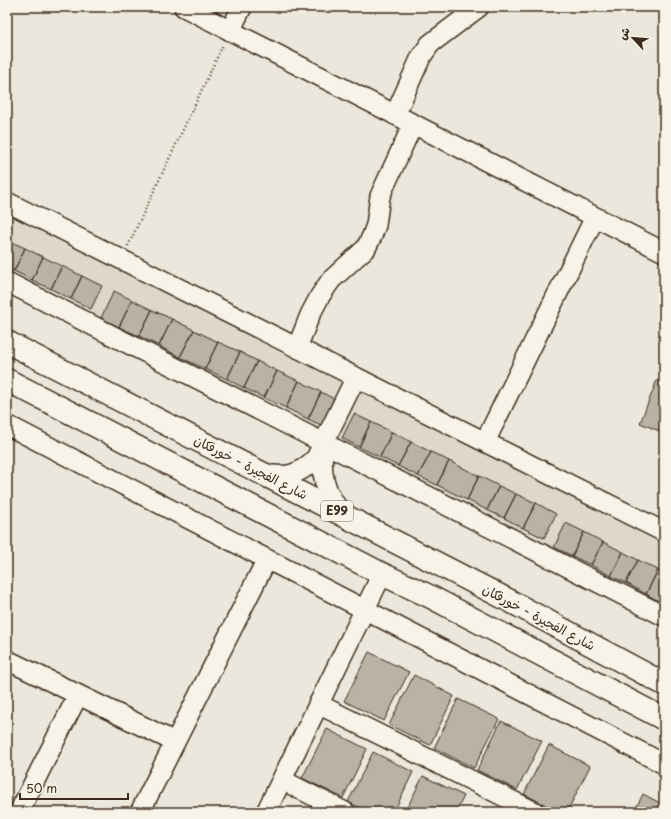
<svg xmlns="http://www.w3.org/2000/svg" width="671" height="819" font-family="'Playpen Sans','Playpen Sans Arabic',sans-serif">
<style>
.built{fill:#ddd7cc}
.building{fill:#bab2a7;stroke:#3b2a1e}
.lines{fill:none;stroke-linecap:round;stroke-linejoin:round}
.minor-casing{stroke:#3b2a1e;stroke-width:22}
.highway-casing{stroke:#3b2a1e;stroke-width:25}
.path{stroke:#3b2a1e;stroke-width:2.5;stroke-dasharray:1 3;stroke-linecap:butt}
.minor{stroke:#f7f3e8;stroke-width:19}
.highway{stroke:#f7f3e8;stroke-width:22}
.labels{text-anchor:middle;stroke-width:4;stroke-linejoin:round;paint-order:stroke}
.shield{fill:#f7f3e8;stroke:#73665b;stroke-width:1}
.shield-label{font-size:12px;font-weight:bold;fill:#3b2a1e}
.street-label{font-size:13px;fill:#3b2a1e;stroke:#f7f3e8}
</style>
<rect width="100%" height="100%" fill="#ece7dc"/>
<filter id="ink" filterUnits="userSpaceOnUse"><feTurbulence type="fractalNoise" baseFrequency=".025" numOctaves="2"/><feDisplacementMap in="SourceGraphic" scale="8" xChannelSelector="R" yChannelSelector="G"/><feConvolveMatrix kernelMatrix="1 2 1 2 8 2 1 2 1" color-interpolation-filters="sRGB"/></filter>
<g filter="url(#ink)">
<path class="built" d="M7 208 664 540V612L7 278Z"/>
<path class="building" d="M7 241V240L25 248 14 271 7 268Z
M25 248 43 257 32 280 14 271Z
M43 257 62 266 51 289 32 280Z
M62 266 82 276 71 299 51 289Z
M82 276 102 286 91 309 71 299Z
M114 291 132 300 119 327 101 318Z
M132 300 152 310 139 336 119 327Z
M152 310 172 319 159 346 139 336Z
M172 319 194 330 180 357 159 346Z
M194 330 218 342 205 369 180 357Z
M218 342 240 352 227 379 205 369Z
M240 352 257 361 244 388 227 379Z
M257 361 277 371 264 398 244 388Z
M277 371 299 381 286 408 264 398Z
M657 380 664 383V433L640 423Z
M299 381 321 392 308 419 286 408Z
M321 392 336 400 323 426 308 419Z
M354 414 371 422 359 447 342 438Z
M371 422 392 432 380 457 359 447Z
M392 432 411 442 398 466 380 457Z
M411 442 431 452 418 476 398 466Z
M431 452 449 461 437 485 418 476Z
M449 461 479 476 467 500 437 485Z
M479 476 499 486 487 510 467 500Z
M499 486 516 494 504 518 487 510Z
M516 494 536 503 523 528 504 518Z
M536 503 556 514 544 538 523 528Z
M566 523 584 532 572 556 554 547Z
M584 532 603 542 591 565 572 556Z
M603 542 623 552 611 576 591 565Z
M623 552 638 560 626 583 611 576Z
M638 560 658 570 646 594 626 583Z
M658 570 664 573V604L646 594Z
M369 652 409 672 384 721 344 701Z
M414 675 454 696 430 745 389 725Z
M458 699 499 719 474 768 434 748Z
M501 721 542 741 517 790 477 770Z
M327 729 367 749 343 798 302 778Z
M549 745 590 766 567 812H559L524 794Z
M373 752 413 772 394 812H369L348 802Z
M423 776 464 796 456 812H405Z
M643 794 664 805V812H634Z"/>
<g class="lines">
<defs>
<path id="minor" d="M184 7 664 252
M230 31 242 7
M395 115 421 57 430 44 479 7
M7 202 664 532
M7 282 664 616
M297 348 310 315 320 296 331 280 366 248 372 236 376 225 380 196 413 124
M7 425 664 764
M485 442 595 217
M324 445C319 474 325 492 342 514
M263 473C287 479 299 475 316 458L356 377
M7 660 175 742
M318 704 535 812
M282 780 345 812
M19 812 78 695
M140 812 267 559
M266 812 382 574"/>
<path id="highway" d="M7 342 510 601 664 684
M7 380 382 574 429 596 664 719"/>
</defs>
<use href="#minor" class="minor-casing"/>
<use href="#highway" class="highway-casing"/>
<path class="path" d="M128 246 223 45"/>
<use href="#minor" class="minor"/>
<use href="#highway" class="highway"/>
</g>
</g>
<g class="labels">
<rect class="shield" x="321" y="501" width="32" height="20" rx="3"/>
<g class="shield-label">
<text x="337" y="515">E99</text>
</g>
<g class="street-label">
<text transform="translate(251 467) rotate(27)" y="5">شارع الفجيرة - خورفكان</text>
<text transform="translate(539 617) rotate(28)" y="5">شارع الفجيرة - خورفكان</text>
</g>
</g>
<rect width="671" height="819" fill="none" stroke="#f7f3e8" stroke-width="24"/>
<rect x="12" y="12" width="647" height="795" fill="none" stroke="#3b2a1e" stroke-width="1.5" filter="url(#ink)"/>
<g transform="translate(633 38) rotate(296)" stroke="#f7f3e8" stroke-width="3" paint-order="stroke">
<path d="M0-3L7 15L0 10L-7 15Z" fill="#3b2a1e"/>
<text y="-6" font-size="11" font-weight="bold" text-anchor="middle" fill="#3b2a1e">ش</text>
</g>
<path d="M20 793v6h108v-6" fill="none" stroke="#3b2a1e" stroke-width="2"/>
<text x="26" y="793" font-size="12" fill="#3b2a1e" stroke="#f7f3e8" stroke-width="3" paint-order="stroke">50 m</text>
</svg>
